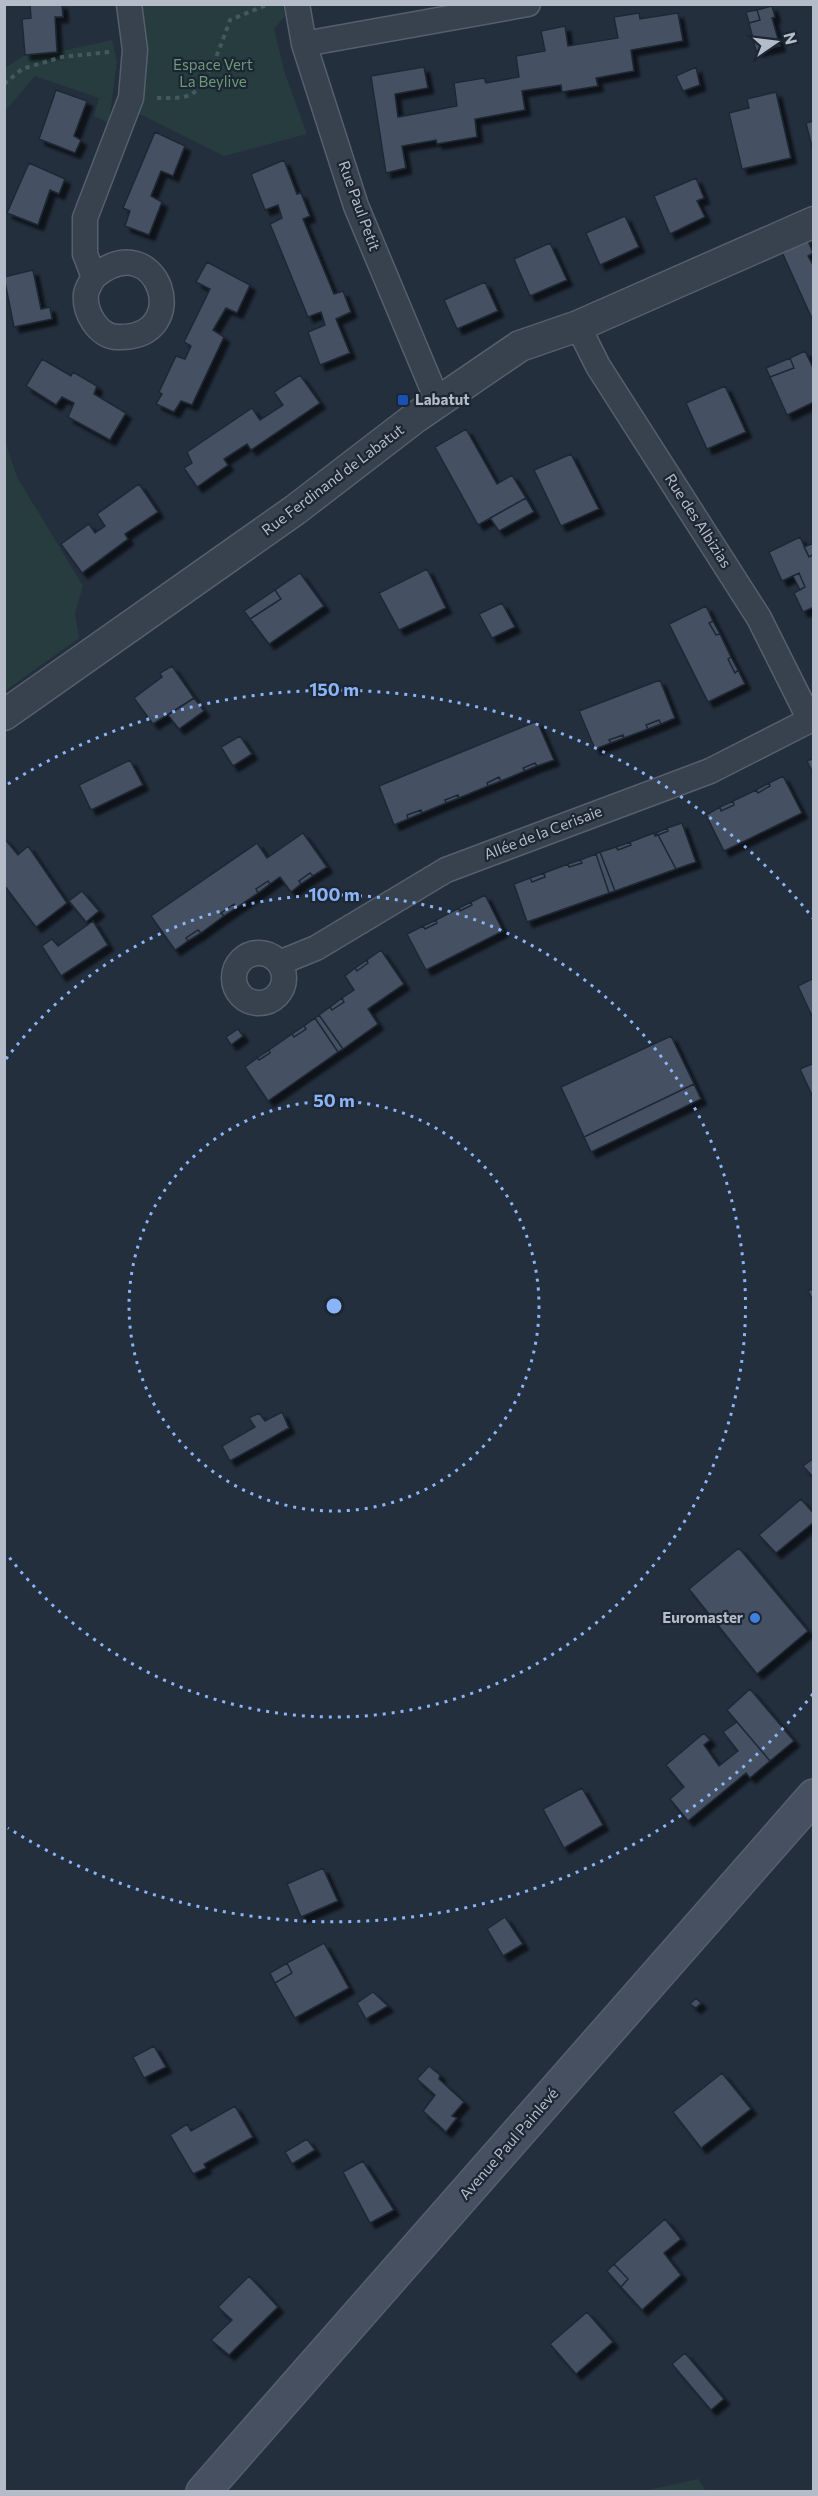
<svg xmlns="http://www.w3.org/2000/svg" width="818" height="2496" font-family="Commissioner,sans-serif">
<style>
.green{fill:#263c3f}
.building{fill:#455162;stroke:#1f2835;stroke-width:1.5;filter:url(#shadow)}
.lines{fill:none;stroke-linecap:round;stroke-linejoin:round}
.minor-casing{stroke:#565f6c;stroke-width:27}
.tertiary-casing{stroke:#565f6c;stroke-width:33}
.secondary-casing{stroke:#565f6c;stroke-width:36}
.path{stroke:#44595c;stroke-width:4;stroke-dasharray:4.5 4.5;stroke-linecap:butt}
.minor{stroke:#38414e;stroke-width:24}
.tertiary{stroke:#38414e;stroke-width:30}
.secondary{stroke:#465061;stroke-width:33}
.ring{fill:none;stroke:#8ab4f8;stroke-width:3;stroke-dasharray:3 6}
.transit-dot{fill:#1a4fb4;stroke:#1d2633;stroke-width:2}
.shop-dot{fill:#3f7fe0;stroke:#1d2633;stroke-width:2}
.labels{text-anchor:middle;stroke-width:4.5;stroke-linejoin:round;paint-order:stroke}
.park-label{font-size:15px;fill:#6b9a76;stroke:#1d2633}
.street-label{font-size:15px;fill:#b4bcc9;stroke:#1d2633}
.poi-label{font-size:15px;font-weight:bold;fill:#b4bcc9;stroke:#1d2633;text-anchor:start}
.centre{fill:#8ab4f8;stroke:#1d2633;stroke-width:3}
.ring-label{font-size:18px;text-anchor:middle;font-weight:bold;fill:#8ab4f8;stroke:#1d2633;stroke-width:4.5;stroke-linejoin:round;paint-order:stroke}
</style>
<defs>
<filter id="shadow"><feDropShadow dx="5.5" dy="5.5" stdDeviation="1.5" flood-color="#0009"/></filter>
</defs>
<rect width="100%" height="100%" fill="#242f3e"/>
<path class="green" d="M137 5H282L285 16 274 29 285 74 307 134 224 156 138 113Z
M112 40 117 61 109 123 94 116 99 98 35 76 5 111V68L25 55 57 52Z
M4 438 17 477 83 586 75 613 79 638 5 691Z
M698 2479 706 2491H644Z"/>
<path class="building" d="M30 4H62L63 17H55L57 52 25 55 22 19 31 18Z
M772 6 775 17 772 18 780 46 756 51 749 23 760 20 757 10Z
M757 10 760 20 749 23 746 12Z
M639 13 640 19 678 13 683 41 631 50 634 71 596 78 598 86 562 92 561 85 522 91 525 110 475 119 477 137 437 144 436 140 402 146 406 168 386 173 371 76 424 67 428 88 395 94 398 117 457 106 454 83 484 78 486 83 519 77 516 56 545 51 541 31 565 26 568 46 618 38 614 17Z
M696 67 700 85 683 91 676 76Z
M56 90 87 101 74 136 81 140 75 153 39 139Z
M776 92 791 158 742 169 729 113 749 108 747 99Z
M814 121V155L806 123Z
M155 132 185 146 173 176 161 171 151 196 162 202 149 235 125 226 130 211 123 208Z
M284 160 297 194 301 193 310 216 303 219 334 294 343 291 351 312 336 319 350 353 320 365 308 332 325 325 321 312 308 317 270 224 282 218 278 205 265 210 251 174Z
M29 163 65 179 59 194 50 190 38 225 7 213Z
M696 178 704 198 697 201 705 217 670 234 654 196Z
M625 216 639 247 600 265 586 233Z
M807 238 813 253 808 256 814 267V323L781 250Z
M550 243 567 280 530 296 514 259Z
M207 262 250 285 237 313 226 308 213 330 224 337 192 405 181 401 174 412 156 404 162 394 159 392 176 356 185 359 191 346 184 342 210 289 196 282Z
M33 270 41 309 50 307 52 319 14 327 4 277Z
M485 282 498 311 457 329 444 300Z
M805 351 814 370V402L787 415 770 377 794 368 790 358Z
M790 358 794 368 770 377 766 368Z
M42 359 71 376 73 372 97 386 94 394 126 413 110 440 68 417 74 403 62 397 56 405 26 386Z
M300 375 320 403 251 450 247 444 224 459 228 465 197 487 184 468 192 463 187 452 252 408 260 420 283 405 274 392Z
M725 386 746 432 707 449 686 403Z
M466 429 497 484 512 475 526 498 478 525 435 447Z
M571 454 599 509 561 526 534 470Z
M139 484 158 512 125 534 128 539 82 573 61 544 89 524 95 533 105 526 97 514Z
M526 498 534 512 499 531 490 518Z
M800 537 809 557 814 554V607L803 612 794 593 805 587 799 573 782 581 769 552Z
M814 543V554L809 557 804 547Z
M427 569 446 608 399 630 379 593Z
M300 573 324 606 269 644 250 619 281 599 275 590Z
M799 573 805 587 800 590 793 576Z
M275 590 281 599 250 619 244 611Z
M502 603 515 627 492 638 479 614Z
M706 606 713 621 709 623 716 635 720 634 731 657 728 659 735 673 738 670 745 684 708 702 669 624Z
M713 621 720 634 716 635 709 623Z
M731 657 738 670 735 673 728 659Z
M172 666 194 698 153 724 134 698 162 677 160 673Z
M660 680 675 718 661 724 659 720 646 725 648 729 624 738 623 735 609 740 611 743 595 749 579 711Z
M194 698 204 711 179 729 168 715Z
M659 720 661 724 648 729 646 725Z
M537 721 554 760 537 766 535 763 523 768 525 771 501 781 499 777 487 783 488 786 459 798 458 795 445 800 446 803 422 813 421 810 407 815 408 819 394 825 379 786Z
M623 735 624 738 611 743 609 740Z
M240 736 252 754 233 766 221 747Z
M814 758V775L807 761Z
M130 760 143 785 91 810 79 785Z
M535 763 537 766 525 771 523 768Z
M783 776 802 813 724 851 706 815 720 807 721 811 734 805 733 801 756 790 758 793 770 786 769 783Z
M499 777 501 781 488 786 487 783Z
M769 783 770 786 758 793 756 790Z
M458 795 459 798 446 803 445 800Z
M733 801 734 805 721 811 720 807Z
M421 810 422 813 408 819 407 815Z
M682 823 696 862 676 869 658 835 668 831 667 828Z
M667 828 668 831 658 835 656 833Z
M303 833 327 867 313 876 310 873 299 881 301 884 291 892 280 877 270 884 268 881 256 889 258 893 236 908 234 904 221 913 224 916 201 933 198 930 186 938 188 941 175 950 151 916 257 843 267 858Z
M654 833 655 836 658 835 676 869 615 891 600 852 616 847 618 850 631 845 630 842Z
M4 838 18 855 28 846 67 903 36 927 4 885Z
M630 842 631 845 618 850 616 847Z
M600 852 615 891 609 893 596 854Z
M596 854 609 893 527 922 514 884 530 878 532 882 545 877 544 873 568 864 569 867 582 863 580 860Z
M580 860 582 863 569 867 568 864Z
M310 873 313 876 301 884 299 881Z
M544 873 545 877 532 882 530 878Z
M268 881 270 884 258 893 256 889Z
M82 891 99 911 86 922 69 901Z
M485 895 503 931 426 970 407 934 423 926 425 929 437 923 436 920 459 908 460 911 472 905 471 902Z
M471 902 472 905 460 911 459 908Z
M234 904 236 908 224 916 221 913Z
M436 920 437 923 425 929 423 926Z
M93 921 108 945 61 976 42 946 52 939 58 946Z
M198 930 201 933 188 941 186 938Z
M381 950 404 984 368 1009 378 1024 343 1049 319 1015 330 1007 332 1010 344 1002 342 998 354 990 345 976 355 968 357 971 368 963 367 960Z
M367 960 368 963 357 971 355 968Z
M814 978V1015L812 1016 798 986Z
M342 998 344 1002 332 1010 330 1007Z
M319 1015 343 1049 338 1052 315 1018Z
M315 1018 338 1052 268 1101 245 1067 257 1058 259 1060 270 1053 269 1050 292 1034 294 1037 306 1029 304 1026Z
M304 1026 306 1029 294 1037 292 1034Z
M238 1029 243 1036 231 1045 226 1037Z
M671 1036 694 1084 584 1137 561 1087Z
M269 1050 270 1053 259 1060 257 1058Z
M814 1063V1094L812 1095 800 1069Z
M694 1084 701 1099 591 1152 584 1137Z
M814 1288V1302L808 1291Z
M282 1412 289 1428 230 1461 222 1446 255 1427 249 1418 259 1413 265 1421Z
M814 1458V1478L803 1466Z
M801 1499 814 1514V1522L776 1553 759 1535Z
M739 1548 808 1631 757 1674 689 1589Z
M750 1689 794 1741 770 1761 727 1710Z
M737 1722 770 1761 750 1778 746 1773 688 1821 670 1799 684 1787 666 1765 704 1733 710 1740 704 1745 719 1766 738 1751 723 1732Z
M582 1788 603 1825 564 1848 543 1809Z
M323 1868 338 1901 301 1917 287 1884Z
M505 1917 523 1944 503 1956 487 1929Z
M324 1943 349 1988 295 2018 275 1983 292 1973 287 1963Z
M287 1963 292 1973 275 1983 270 1973Z
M373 1992 388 2006 366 2019 357 2003Z
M696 1998 701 2003 696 2008 690 2004Z
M154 2046 166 2067 144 2078 133 2057Z
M429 2066 440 2075 439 2079 464 2102 452 2116 457 2118 446 2132 423 2111 435 2095 417 2079Z
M722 2073 751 2109 701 2148 673 2112Z
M235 2106 253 2137 204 2164 206 2168 193 2174 170 2135 187 2124 191 2131Z
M307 2139 315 2150 292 2164 285 2152Z
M363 2161 394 2210 370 2223 343 2172Z
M665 2219 681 2239 664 2253 681 2275 642 2310 621 2287 628 2279 614 2264Z
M614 2264 628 2279 621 2287 607 2271Z
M249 2276 278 2307 229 2355 211 2340 232 2320 218 2307Z
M587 2312 613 2342 576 2374 550 2344Z
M685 2353 724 2399 711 2410 672 2364Z"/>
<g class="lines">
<defs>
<path id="minor" d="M297 4 304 44 356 206 438 402
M304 44 528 4
M94 277C158 223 196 339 118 337 98 337 84 312 86 294 87 288 91 282 94 277L85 254V218L131 98 135 50 129 4
M578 326 598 366 759 618 810 720
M234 978a25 25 0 1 1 50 0a25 25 0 1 1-50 0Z
M279 963 316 948 446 870 710 771 814 718"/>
<path id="tertiary" d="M4 715 295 510 416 417 520 346 578 326 814 222"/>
<path id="secondary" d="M203 2492 814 1796"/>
</defs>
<use href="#minor" class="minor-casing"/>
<use href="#tertiary" class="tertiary-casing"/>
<use href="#secondary" class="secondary-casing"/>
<path class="path" d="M4 84 22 69 62 57 110 52
M157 98C167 98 181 99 190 95 208 86 223 39 230 20L269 4"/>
<use href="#minor" class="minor"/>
<use href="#tertiary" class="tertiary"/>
<use href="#secondary" class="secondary"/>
</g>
<g class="ring">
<circle cx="334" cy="1306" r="205"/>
<path d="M6 1059A411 411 0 1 1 6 1553"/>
<path d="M813 1694A616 616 0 0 1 8 1828M8 784A616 616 0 0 1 813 918"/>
</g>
<rect class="transit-dot" x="397" y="394" width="12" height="12" rx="3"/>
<circle class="shop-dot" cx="755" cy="1618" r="6"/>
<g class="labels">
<g class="park-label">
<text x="213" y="70">Espace Vert<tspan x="213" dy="17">La Beylive</tspan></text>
</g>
<g class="street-label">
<text transform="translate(359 206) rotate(70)" y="5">Rue Paul Petit</text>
<text transform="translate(333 480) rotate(-37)" y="5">Rue Ferdinand de Labatut</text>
<text transform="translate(698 521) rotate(57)" y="5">Rue des Albizias</text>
<text transform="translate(543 833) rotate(-21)" y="5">Allée de la Cerisaie</text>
<text transform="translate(509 2144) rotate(-49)" y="5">Avenue Paul Painlevé</text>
</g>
<g class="poi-label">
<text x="415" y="405">Labatut</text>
<text x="743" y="1623" text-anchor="end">Euromaster</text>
</g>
</g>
<circle cx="334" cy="1306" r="9" class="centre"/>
<g class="ring-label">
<text x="334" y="696">150 m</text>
<text x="334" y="901">100 m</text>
<text x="334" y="1107">50 m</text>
</g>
<rect width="818" height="2496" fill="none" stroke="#b4bcc9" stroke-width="12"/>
<g transform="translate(776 42) rotate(76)" stroke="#1d2633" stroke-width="4.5" paint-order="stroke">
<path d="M0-4.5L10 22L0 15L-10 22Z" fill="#b4bcc9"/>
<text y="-9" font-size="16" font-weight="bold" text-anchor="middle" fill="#b4bcc9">N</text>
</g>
</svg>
